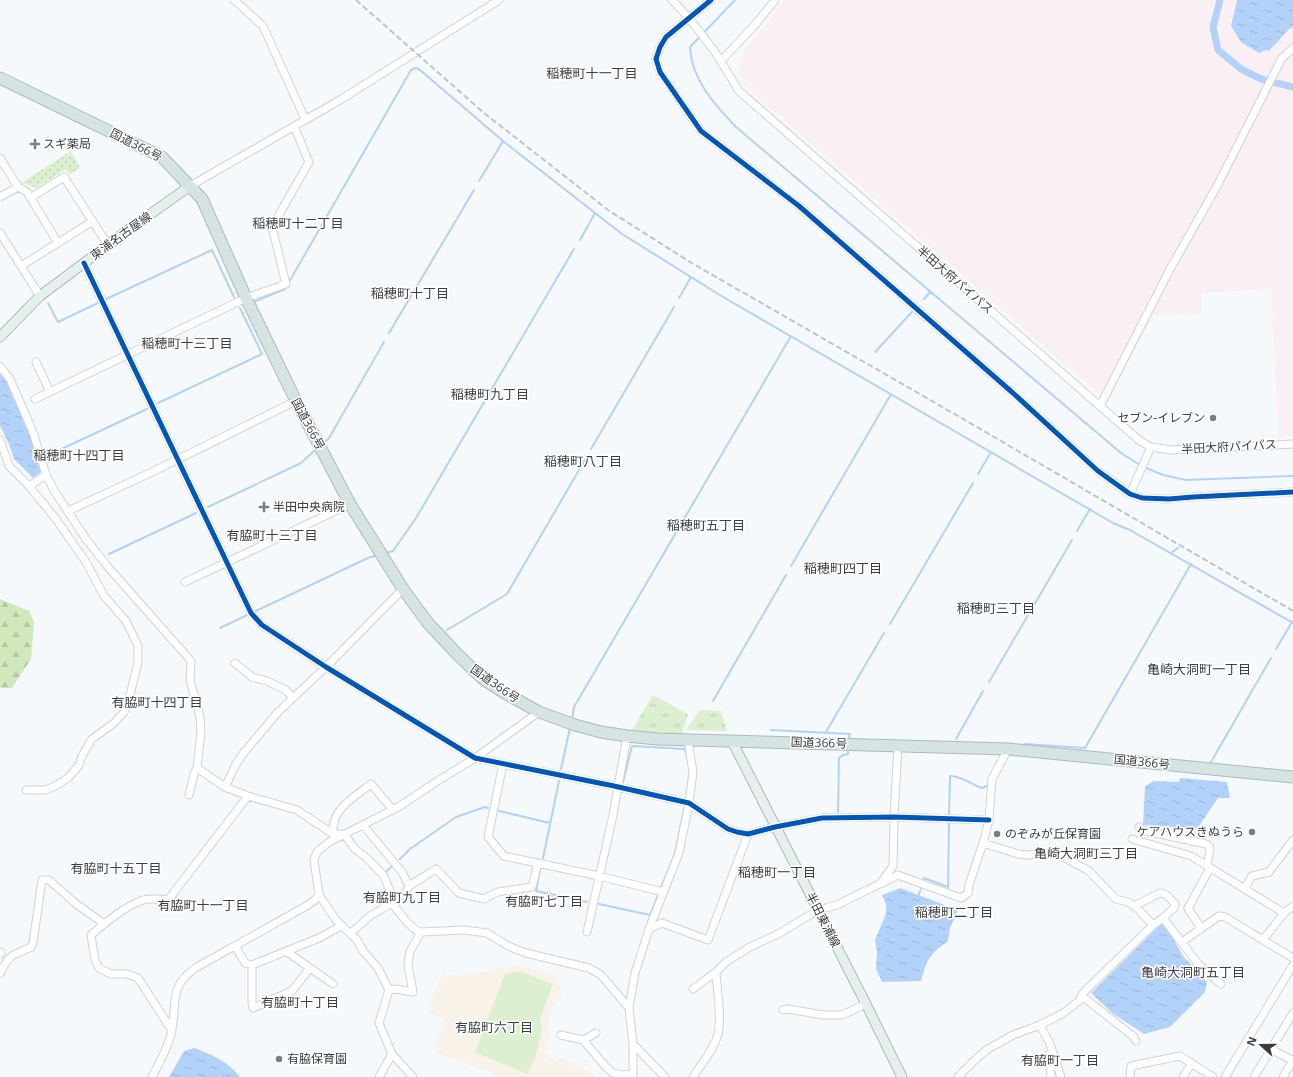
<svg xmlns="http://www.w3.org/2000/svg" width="1293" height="1077" font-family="'Open Sans','Noto Sans JP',sans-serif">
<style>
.industrial{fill:#faf0f4}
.education{fill:#f8f2e8}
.grass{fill:url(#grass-tufts)}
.forest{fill:url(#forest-firs)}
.park{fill:url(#park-dots)}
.garden{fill:#dcefd0}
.water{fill:url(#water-ripples)}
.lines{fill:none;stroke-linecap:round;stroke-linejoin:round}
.stream{stroke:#b2d2fa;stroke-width:2}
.canal{stroke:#b2d2fa;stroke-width:7}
.minor-casing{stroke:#d0d2d3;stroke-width:9}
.major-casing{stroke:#abbbb9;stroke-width:11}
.highway-casing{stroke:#abbbb9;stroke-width:13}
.minor{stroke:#fefefe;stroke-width:7}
.major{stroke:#e5efed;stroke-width:9}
.highway{stroke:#d5e4e2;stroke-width:11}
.rail{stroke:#c2c3c3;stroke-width:2;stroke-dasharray:6 3;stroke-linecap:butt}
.cycleway-casing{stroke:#fff;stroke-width:8}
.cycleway{stroke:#0057b8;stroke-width:5}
.poi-dot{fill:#7b7e80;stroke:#fff;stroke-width:1.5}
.labels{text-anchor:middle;stroke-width:3;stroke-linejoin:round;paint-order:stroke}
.poi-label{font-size:12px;fill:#393b3d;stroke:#fff;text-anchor:start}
.street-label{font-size:12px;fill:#393b3d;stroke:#fff}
.neighbourhood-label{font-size:13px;fill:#3b3e42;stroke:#fff}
</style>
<defs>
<pattern id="grass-tufts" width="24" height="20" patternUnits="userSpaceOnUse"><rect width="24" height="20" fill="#dcefd0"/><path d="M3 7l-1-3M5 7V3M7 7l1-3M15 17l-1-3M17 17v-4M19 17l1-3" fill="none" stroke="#beceb4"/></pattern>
<pattern id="forest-firs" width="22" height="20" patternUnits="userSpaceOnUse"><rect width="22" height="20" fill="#d0e8bc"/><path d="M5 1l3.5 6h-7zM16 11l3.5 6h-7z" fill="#b3c8a2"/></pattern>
<pattern id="park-dots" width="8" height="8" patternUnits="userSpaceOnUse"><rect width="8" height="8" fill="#dcefd0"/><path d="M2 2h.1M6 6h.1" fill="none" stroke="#beceb4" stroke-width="1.8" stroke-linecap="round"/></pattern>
<pattern id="water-ripples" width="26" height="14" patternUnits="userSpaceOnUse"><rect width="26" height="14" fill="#b2d2fa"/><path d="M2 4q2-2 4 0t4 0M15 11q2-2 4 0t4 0" fill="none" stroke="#9ab5d7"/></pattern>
</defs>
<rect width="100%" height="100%" fill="#f6f9fb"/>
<path class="industrial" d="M784 0H1293V436L1279 437 1271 289 1202 293V313L1153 316 1108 402 744 85 740 73V62L748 46 772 17Z"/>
<path class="education" d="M521 966 558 977 561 996 552 1008 548 1019 550 1036 544 1053 557 1062 561 1057 598 1077H494L491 1073 437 1053 435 1046 445 1019 427 1012 442 974 457 976Z"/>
<path class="grass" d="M653 695 688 714 682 734 672 735 630 733Z
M700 710 721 711 727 731 686 730Z"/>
<path class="forest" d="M0 599 29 611 34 622 31 659 12 688H0Z"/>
<path class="park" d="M71 151 80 168 70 174 66 169 37 188 21 183Z"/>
<path class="garden" d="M519 971 553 984 540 1019 542 1031 535 1058 527 1074 475 1052 505 974Z"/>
<path class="water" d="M1237 0H1293V27L1289 29 1269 51 1266 50 1259 53 1241 42 1231 26Z
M0 374 6 381 33 442 42 471 33 478 14 459 9 444 0 426Z
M1180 778 1227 782 1230 798H1218L1197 829 1143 825 1145 786 1154 781 1179 782Z
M900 888 958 910 950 928 948 941C929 955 927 959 921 981L882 982 876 969 877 952 875 940 886 914V904L882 895Z
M1163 922 1170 933 1183 956 1207 982 1205 992 1170 1027 1144 1034 1112 1013 1091 993Z
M194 1048C211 1054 229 1062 240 1077H169L184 1051Z"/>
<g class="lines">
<path class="stream" d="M735 0 690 47C691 79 715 105 736 127L1121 453 1140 465
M479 181 503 141
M580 240 595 213
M679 298 691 277
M924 299 930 292
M104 300 212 250 234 297
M256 301 285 289 411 70 416 68 420 70 503 141 622 234 723 297 1113 523 1130 530 1293 623
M48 303 58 322 100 302
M389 333 474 190
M875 352 912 312
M158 403 262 354 240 308
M325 442 329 438 384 342
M591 449 674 307
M55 452 147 409
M1144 467 1163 475 1186 480 1293 476
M978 474 991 452
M208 507 301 463 314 451
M1077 531 1090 509
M385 553 393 551 416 518 574 249
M1171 553 1178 548
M109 554 196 513
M791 566 891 394
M890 624 973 483
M220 628 368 558 377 555
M447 630 507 594 586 458
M1276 649 1292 622
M989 682 1072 540
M713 701 786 575
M572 720 574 707 791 336
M771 730 850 734 849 737
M826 732 884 633
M956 739 983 691
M1025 744 1085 748 1191 564
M1211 762 1271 658
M561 769 570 728
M623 782 632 746 685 749 689 766
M499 811 550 823
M838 812 839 758 843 755 848 754V751
M949 816 950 776C960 775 972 785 982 788L987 786
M543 858 559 781
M400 859 410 849 456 817 485 807 488 808
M540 870 536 891 587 902
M386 872 391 867
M923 882 924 878 948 887 949 821
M918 897 922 886
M599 904 650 915 675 853 684 810"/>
<path class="canal" d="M1220 0 1213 27 1218 50 1241 69 1261 79 1293 87"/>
<defs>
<path id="minor" d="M234 0 263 26 305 119
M672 0 689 18 715 52 739 91 1140 441 1151 447 1171 450 1293 444
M711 0 666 37 660 47 656 59 660 72 701 131 799 206 1013 393 1098 471 1130 494 1142 498 1169 499 1193 497 1293 492
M721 61 754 26 775 0
M0 158 18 187 27 192 58 243
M190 186 340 100 499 0
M0 197 18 187
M30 198 64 177 108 245
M0 233 40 296
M84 263 251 613 262 625 326 667 475 758 614 786 689 803 728 829 737 832 748 834 775 827 822 818 894 817 989 820
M21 266 93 221
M36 362 50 392
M0 366 10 379 33 432 46 475 55 492 86 539 108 567 191 661 190 680 200 717 201 733 197 768 194 774 189 795
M35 399 246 298 286 284 272 227 309 162 294 126
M1100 406 1169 271 1217 186 1282 58 1293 48
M0 440 9 466 29 486 56 519 86 562 104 596 126 621 138 646V662L129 699 124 712 114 723 92 739 82 756 79 765 69 777 57 785 46 790H26
M29 486 46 475
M1130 494 1151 447
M68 511 152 472 296 401
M185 582 350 504
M235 663 252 677 267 681 286 690 292 697
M503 764 488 837 504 856 599 876 663 892
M197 768 225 787 248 796 297 810 333 834H344
M225 787 235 766 242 755 278 712 326 667 403 589
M363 825 402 872 409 886
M1139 827 1141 830 1206 844 1209 846 1210 849 1207 866
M333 834C331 809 353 798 371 784L393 810
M344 834 355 849 367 858 383 875 394 899 392 903C398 911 411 930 421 932
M1132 839 1191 856 1284 913
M983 843 1018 854 1028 855 1050 853 1060 855 1089 871 1116 899 1128 902 1136 907 1153 925
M880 884 893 866 894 817 898 746
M1244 889 1252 876 1269 872 1293 840
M394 899 405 894 409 886 436 869 459 893 484 899 498 892 532 887 538 863
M1134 906 1160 893C1166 893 1171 899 1175 904L1174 908 1163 918
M1201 928 1188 908 1210 868
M649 929 662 923 708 940 748 834
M587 932 613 815 627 736
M351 933 370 916 392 903
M1263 940 1284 913 1293 906
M1182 942 1219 916 1225 917 1293 958
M235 946 245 963 252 965V1002L253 1008 292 991 310 968
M287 952 333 984
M0 954 1 952
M252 965 319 938 341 926
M0 973C12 951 11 957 31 947L33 943 42 880H49L75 903 104 924
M693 989 716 972
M389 990 396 989 413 992 408 965 410 951 421 932 465 930 487 933 508 946 526 953 589 968 601 975 629 1008
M1082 996 1134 1037 1136 1041
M783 1010 788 1009 823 1015H842L866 1004
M1040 1025 1050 1044 1061 1077
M171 1029 138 978 127 974H111L99 968 95 960 91 935C105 923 125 906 143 900 151 898 160 899 168 900L248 796
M561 1035 583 1040 606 1067 613 1073 621 1075 633 1074
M583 1040 596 1033
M633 1044 665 1077
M1271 1049 1293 1061
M1047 1055 1050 1061 1051 1077
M152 1077C159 1063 168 1048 171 1034 178 1004 167 987 197 967L308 905 315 900 319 895
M379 1077 392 1054
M413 1077 392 1054 379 1023 389 990 378 968 363 951 357 940 336 920 319 895 314 860 317 852 329 842 400 806 436 782 475 758 539 712
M633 1077V1044L629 1008 635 973 649 929 679 853 689 803 693 772 688 740
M693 1077C701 1064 714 1050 718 1034 722 1015 717 992 716 972L726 962 750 947 780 933 818 910 837 905 898 875 961 898 968 893 969 885 983 843 989 820 992 779 1008 749
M958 1077 978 1057 988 1049 1013 1035 1040 1025 1062 1014 1079 1001 1083 993 1153 925 1163 918 1199 965 1221 984
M1130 1077 1131 1066 1180 1056 1213 1077
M1183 1077 1191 1064
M1225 1077 1293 965
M1254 1077 1293 1013
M1283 1077 1293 1060"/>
<path id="major" d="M0 337 40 296 132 227 190 186
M732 741 866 1004 902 1077"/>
<path id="highway" d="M0 78 162 157 202 199 246 298 296 401 350 504 403 589 428 623 457 654 482 678 503 692 539 712 575 725 601 732 627 736 657 739 1008 749 1293 777"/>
</defs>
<use href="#minor" class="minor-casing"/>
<use href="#major" class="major-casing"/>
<use href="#highway" class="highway-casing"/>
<use href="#minor" class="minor"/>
<use href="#major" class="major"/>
<use href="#highway" class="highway"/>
<path class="rail" d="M356 0 484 113 608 210 690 262 958 416 1293 611"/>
<defs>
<path id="cycleway" d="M711 0 666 37 660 47 656 59 660 72 701 131 799 206 1013 393 1098 471 1130 494 1142 498 1169 499 1193 497 1293 492
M84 263 251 613 262 625 326 667 475 758 614 786 689 803 728 829 737 832 748 834 775 827 822 818 894 817 989 820"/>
</defs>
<use href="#cycleway" class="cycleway-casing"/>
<use href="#cycleway" class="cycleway"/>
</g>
<g class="poi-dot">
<path d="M33 138h4v4h4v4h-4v4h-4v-4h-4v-4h4z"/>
<circle cx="1213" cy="418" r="4"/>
<path d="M262 501h4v4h4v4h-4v4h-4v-4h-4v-4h4z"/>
<circle cx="1252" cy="832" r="4"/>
<circle cx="997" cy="834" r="4"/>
<circle cx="279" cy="1059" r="4"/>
</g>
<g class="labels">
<g class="poi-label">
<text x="43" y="148">スギ薬局</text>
<text x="1205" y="422" text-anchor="end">セブン-イレブン</text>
<text x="273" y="511">半田中央病院</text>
<text x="1244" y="836" text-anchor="end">ケアハウスきぬうら</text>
<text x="1005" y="838">のぞみが丘保育園</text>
<text x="287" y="1063">有脇保育園</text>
</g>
<g class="street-label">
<text transform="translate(136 145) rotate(27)" y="4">国道366号</text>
<text transform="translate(121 236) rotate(-36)" y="4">東浦名古屋線</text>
<text transform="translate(955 280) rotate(41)" y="4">半田大府パイパス</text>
<text transform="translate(308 424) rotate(62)" y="4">国道366号</text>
<text transform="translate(1229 447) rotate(-3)" y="4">半田大府パイパス</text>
<text transform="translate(495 684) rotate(35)" y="4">国道366号</text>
<text transform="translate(819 743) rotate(2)" y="4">国道366号</text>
<text transform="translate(1142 762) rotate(6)" y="4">国道366号</text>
<text transform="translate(823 920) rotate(63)" y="4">半田東浦線</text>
</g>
<g class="neighbourhood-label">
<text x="592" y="78">稲穂町十一丁目</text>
<text x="298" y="228">稲穂町十二丁目</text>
<text x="410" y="298">稲穂町十丁目</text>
<text x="187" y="348">稲穂町十三丁目</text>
<text x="490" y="399">稲穂町九丁目</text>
<text x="79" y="460">稲穂町十四丁目</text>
<text x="583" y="466">稲穂町八丁目</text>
<text x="706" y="530">稲穂町五丁目</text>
<text x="272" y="540">有脇町十三丁目</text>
<text x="843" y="573">稲穂町四丁目</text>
<text x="996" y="613">稲穂町三丁目</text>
<text x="1199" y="674">亀崎大洞町一丁目</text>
<text x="157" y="707">有脇町十四丁目</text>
<text x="1086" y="858">亀崎大洞町三丁目</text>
<text x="116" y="873">有脇町十五丁目</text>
<text x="777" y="877">稲穂町一丁目</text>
<text x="402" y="902">有脇町九丁目</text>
<text x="544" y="906">有脇町七丁目</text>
<text x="203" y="910">有脇町十一丁目</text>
<text x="954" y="917">稲穂町二丁目</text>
<text x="1193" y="977">亀崎大洞町五丁目</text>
<text x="300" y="1007">有脇町十丁目</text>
<text x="494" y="1032">有脇町六丁目</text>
<text x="1060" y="1065">有脇町一丁目</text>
</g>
</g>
<g transform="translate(1261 1045) rotate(291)" stroke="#ffffff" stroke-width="3" paint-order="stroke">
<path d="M0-3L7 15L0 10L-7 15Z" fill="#393b3d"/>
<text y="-6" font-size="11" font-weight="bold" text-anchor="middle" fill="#393b3d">N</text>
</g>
</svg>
